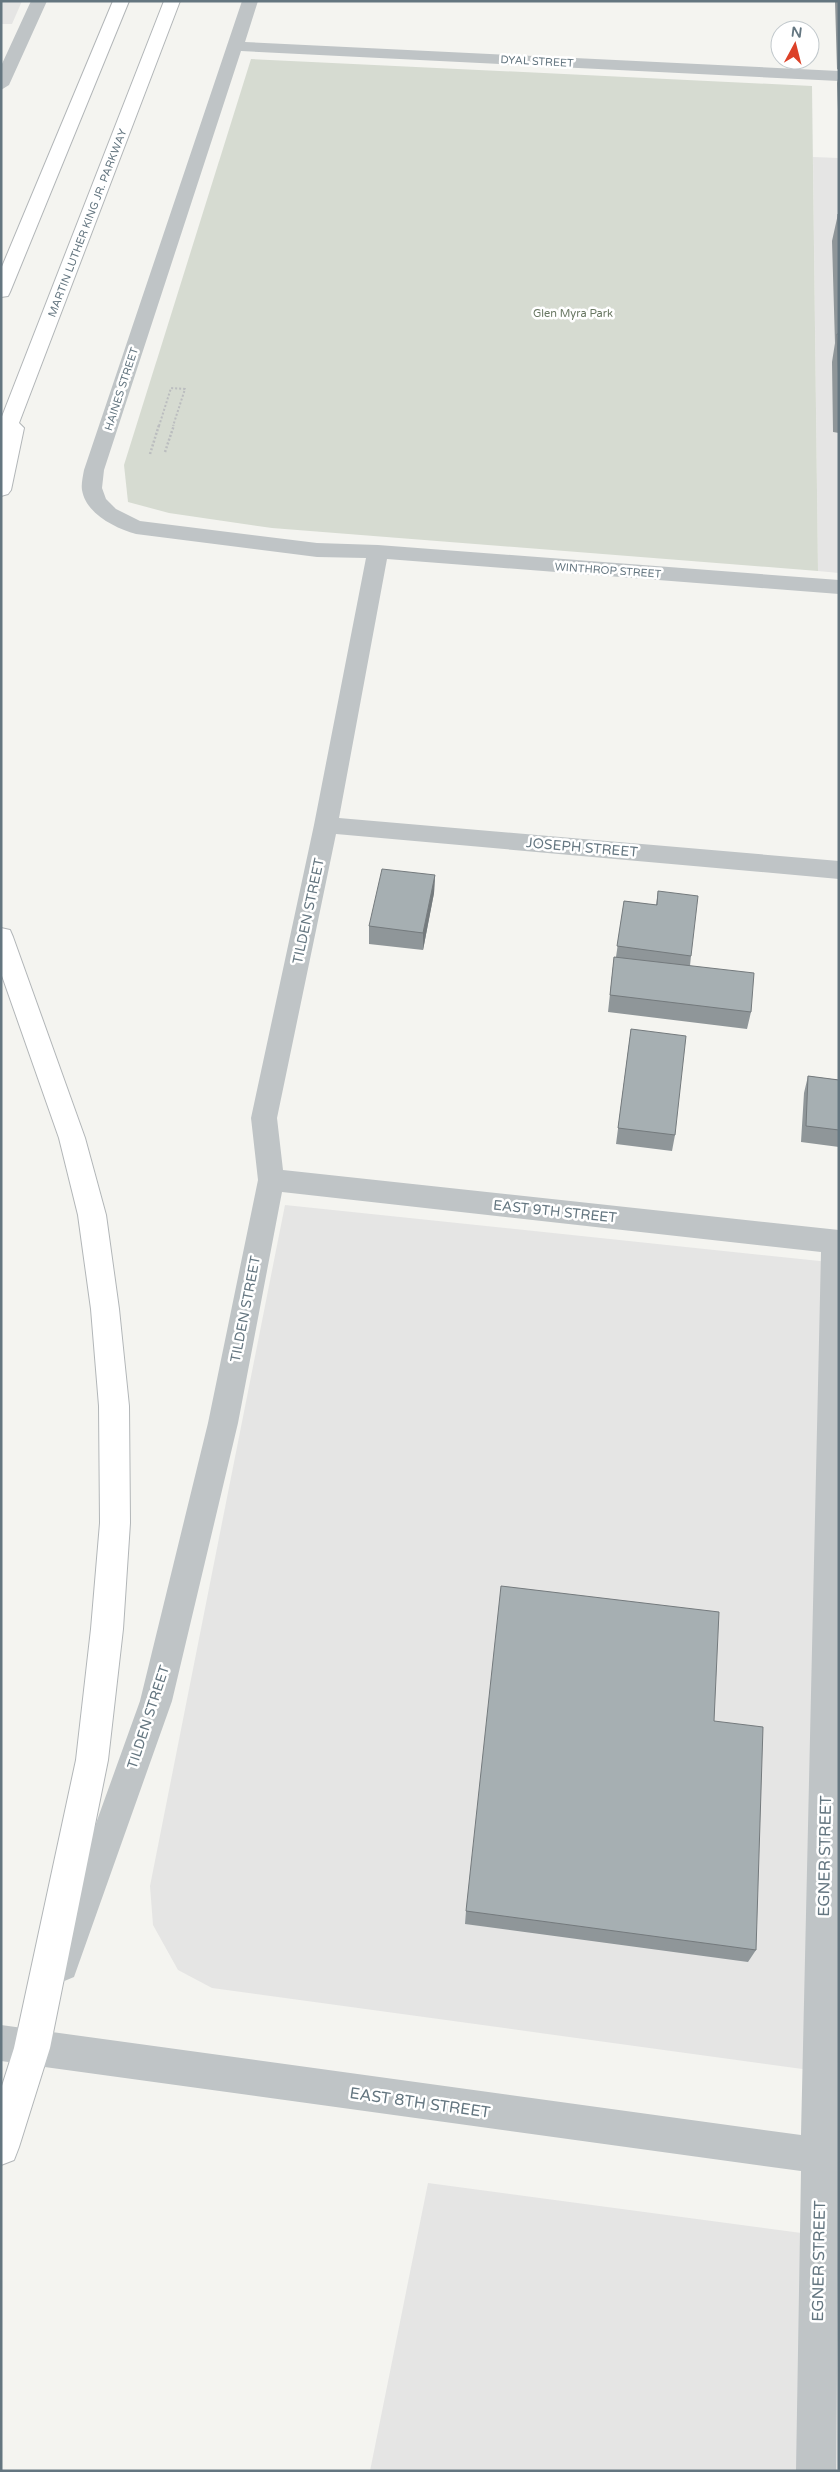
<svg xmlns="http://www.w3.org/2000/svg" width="840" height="2472" font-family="'Varela Round',sans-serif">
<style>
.built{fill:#e5e5e4}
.green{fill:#d6dbd1}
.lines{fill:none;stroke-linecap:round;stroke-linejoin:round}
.highway-casing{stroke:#b2b6b8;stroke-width:2}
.path-far1{stroke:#bbbdbf;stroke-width:2;stroke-dasharray:2 2;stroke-linecap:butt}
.path{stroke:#bbbdbf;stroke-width:2.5;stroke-dasharray:2 2;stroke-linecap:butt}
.minor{fill:#bfc4c6;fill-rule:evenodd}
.highway{fill:#fff;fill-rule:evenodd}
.wall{fill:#8f9699}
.shaded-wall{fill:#747a7d}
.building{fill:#a6afb2;stroke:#747a7d}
.labels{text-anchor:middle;stroke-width:5;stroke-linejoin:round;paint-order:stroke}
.far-street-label{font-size:11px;fill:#647680;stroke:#fff}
.far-park-label{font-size:11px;fill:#697863;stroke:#fff}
.street-label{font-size:14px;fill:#647680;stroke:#fff}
.near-street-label{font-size:16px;fill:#647680;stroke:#fff}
</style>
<rect width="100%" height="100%" fill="#f4f4f0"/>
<path class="built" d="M1 1H22L12 24H1Z
M813 157 839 158V573L818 571Z
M285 1205 839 1263V2074L212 1988 178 1970 153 1925 150 1886Z
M428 2183 839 2238V2471H370Z"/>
<path class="green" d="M251 59 812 86 818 571 272 528 169 513 128 502 124 465Z"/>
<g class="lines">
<defs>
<path id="highway" d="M113 1H129L10 292 8 296 1 297V269Z
M164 1H180L19 423 24 428 11 490 8 494 1 496V419Z
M1 928 10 930 13 937 85 1138 106 1215 119 1309 129 1406 130 1523 123 1629 108 1760 50 2048 19 2147 14 2160 1 2165V2089L14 2048 76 1760 91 1629 100 1523 99 1406 91 1309 78 1215 59 1138 1 973Z"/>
</defs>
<use href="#highway" class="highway-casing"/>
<path class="path-far1" d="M159 426 171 388 185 389 173 426"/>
<path class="path" d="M165 452 174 425
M150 454 159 425"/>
<path class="minor" d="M31 1H47L9 85 1 90V66Z
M242 1H258L245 42 839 71V81L241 51 104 470 102 488 106 499 116 509 140 521 317 543 378 545 839 580V594L387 559 339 818 839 861V879L336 834 277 1118 283 1170 839 1230V2175L836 2471H796L801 2171 1 2061V2025L801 2135 821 1252 282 1192 238 1423 172 1701 74 1977 62 1982 50 1977 45 1965 140 1701 208 1423 258 1180 251 1118 314 825 366 558 317 557 136 534C115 528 86 514 82 490 81 484 83 476 84 470Z"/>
<use href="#highway" class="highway"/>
</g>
<path class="wall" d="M835 1H839V70L837 69Z
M839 74V136L837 83Z
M838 214H839V433L833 432 832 362 835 343 832 241Z
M435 875 434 893 423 950 369 944V926Z
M658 891 691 956 690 966 751 1012 747 1029 608 1012 614 957H616L624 901 656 905Z
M631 1029 675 1135 672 1151 616 1144Z
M808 1076 839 1080V1147L801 1142 804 1093Z
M714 1721 756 1950 748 1962 465 1924 466 1911Z"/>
<path class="shaded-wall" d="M435 875 434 893 423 950V933Z"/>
<path class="building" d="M838 214H839V247Z
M837 334H839V388Z
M382 869 435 875 423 933 369 926Z
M658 891 698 896 691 956 617 946 624 901 657 905Z
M614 957 754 973 751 1012 610 995Z
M631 1029 686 1036 675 1135 618 1128Z
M808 1076 839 1080V1130L806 1126Z
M501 1586 719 1612 714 1721 763 1727 756 1950 466 1911Z"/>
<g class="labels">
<g class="far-street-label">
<text transform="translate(537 61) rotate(3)" y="4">DYAL STREET</text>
<text transform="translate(87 223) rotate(-69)" y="4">MARTIN LUTHER KING JR. PARKWAY</text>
<text transform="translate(121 389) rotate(-72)" y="4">HAINES STREET</text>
<text transform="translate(608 570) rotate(4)" y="4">WINTHROP STREET</text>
</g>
<g class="far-park-label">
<text x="573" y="317">Glen Myra Park</text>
</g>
<g class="street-label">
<text transform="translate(582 847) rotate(5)" y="5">JOSEPH STREET</text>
<text transform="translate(308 911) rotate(-78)" y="5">TILDEN STREET</text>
<text transform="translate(555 1211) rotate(6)" y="5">EAST 9TH STREET</text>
<text transform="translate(245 1309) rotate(-79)" y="5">TILDEN STREET</text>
<text transform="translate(148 1717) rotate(-72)" y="5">TILDEN STREET</text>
</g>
<g class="near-street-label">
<text transform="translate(824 1856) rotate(-89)" y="6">EGNER STREET</text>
<text transform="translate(420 2102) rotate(8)" y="6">EAST 8TH STREET</text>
<text transform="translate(818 2261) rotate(-89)" y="6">EGNER STREET</text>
</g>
</g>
<rect width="840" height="2472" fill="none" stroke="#647680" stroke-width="5"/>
<g transform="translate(795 45) rotate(7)"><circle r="24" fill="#ffffff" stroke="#c1c8cc"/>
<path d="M0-4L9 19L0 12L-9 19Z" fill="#dc4128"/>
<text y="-8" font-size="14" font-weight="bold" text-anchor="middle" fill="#647680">N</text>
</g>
</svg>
